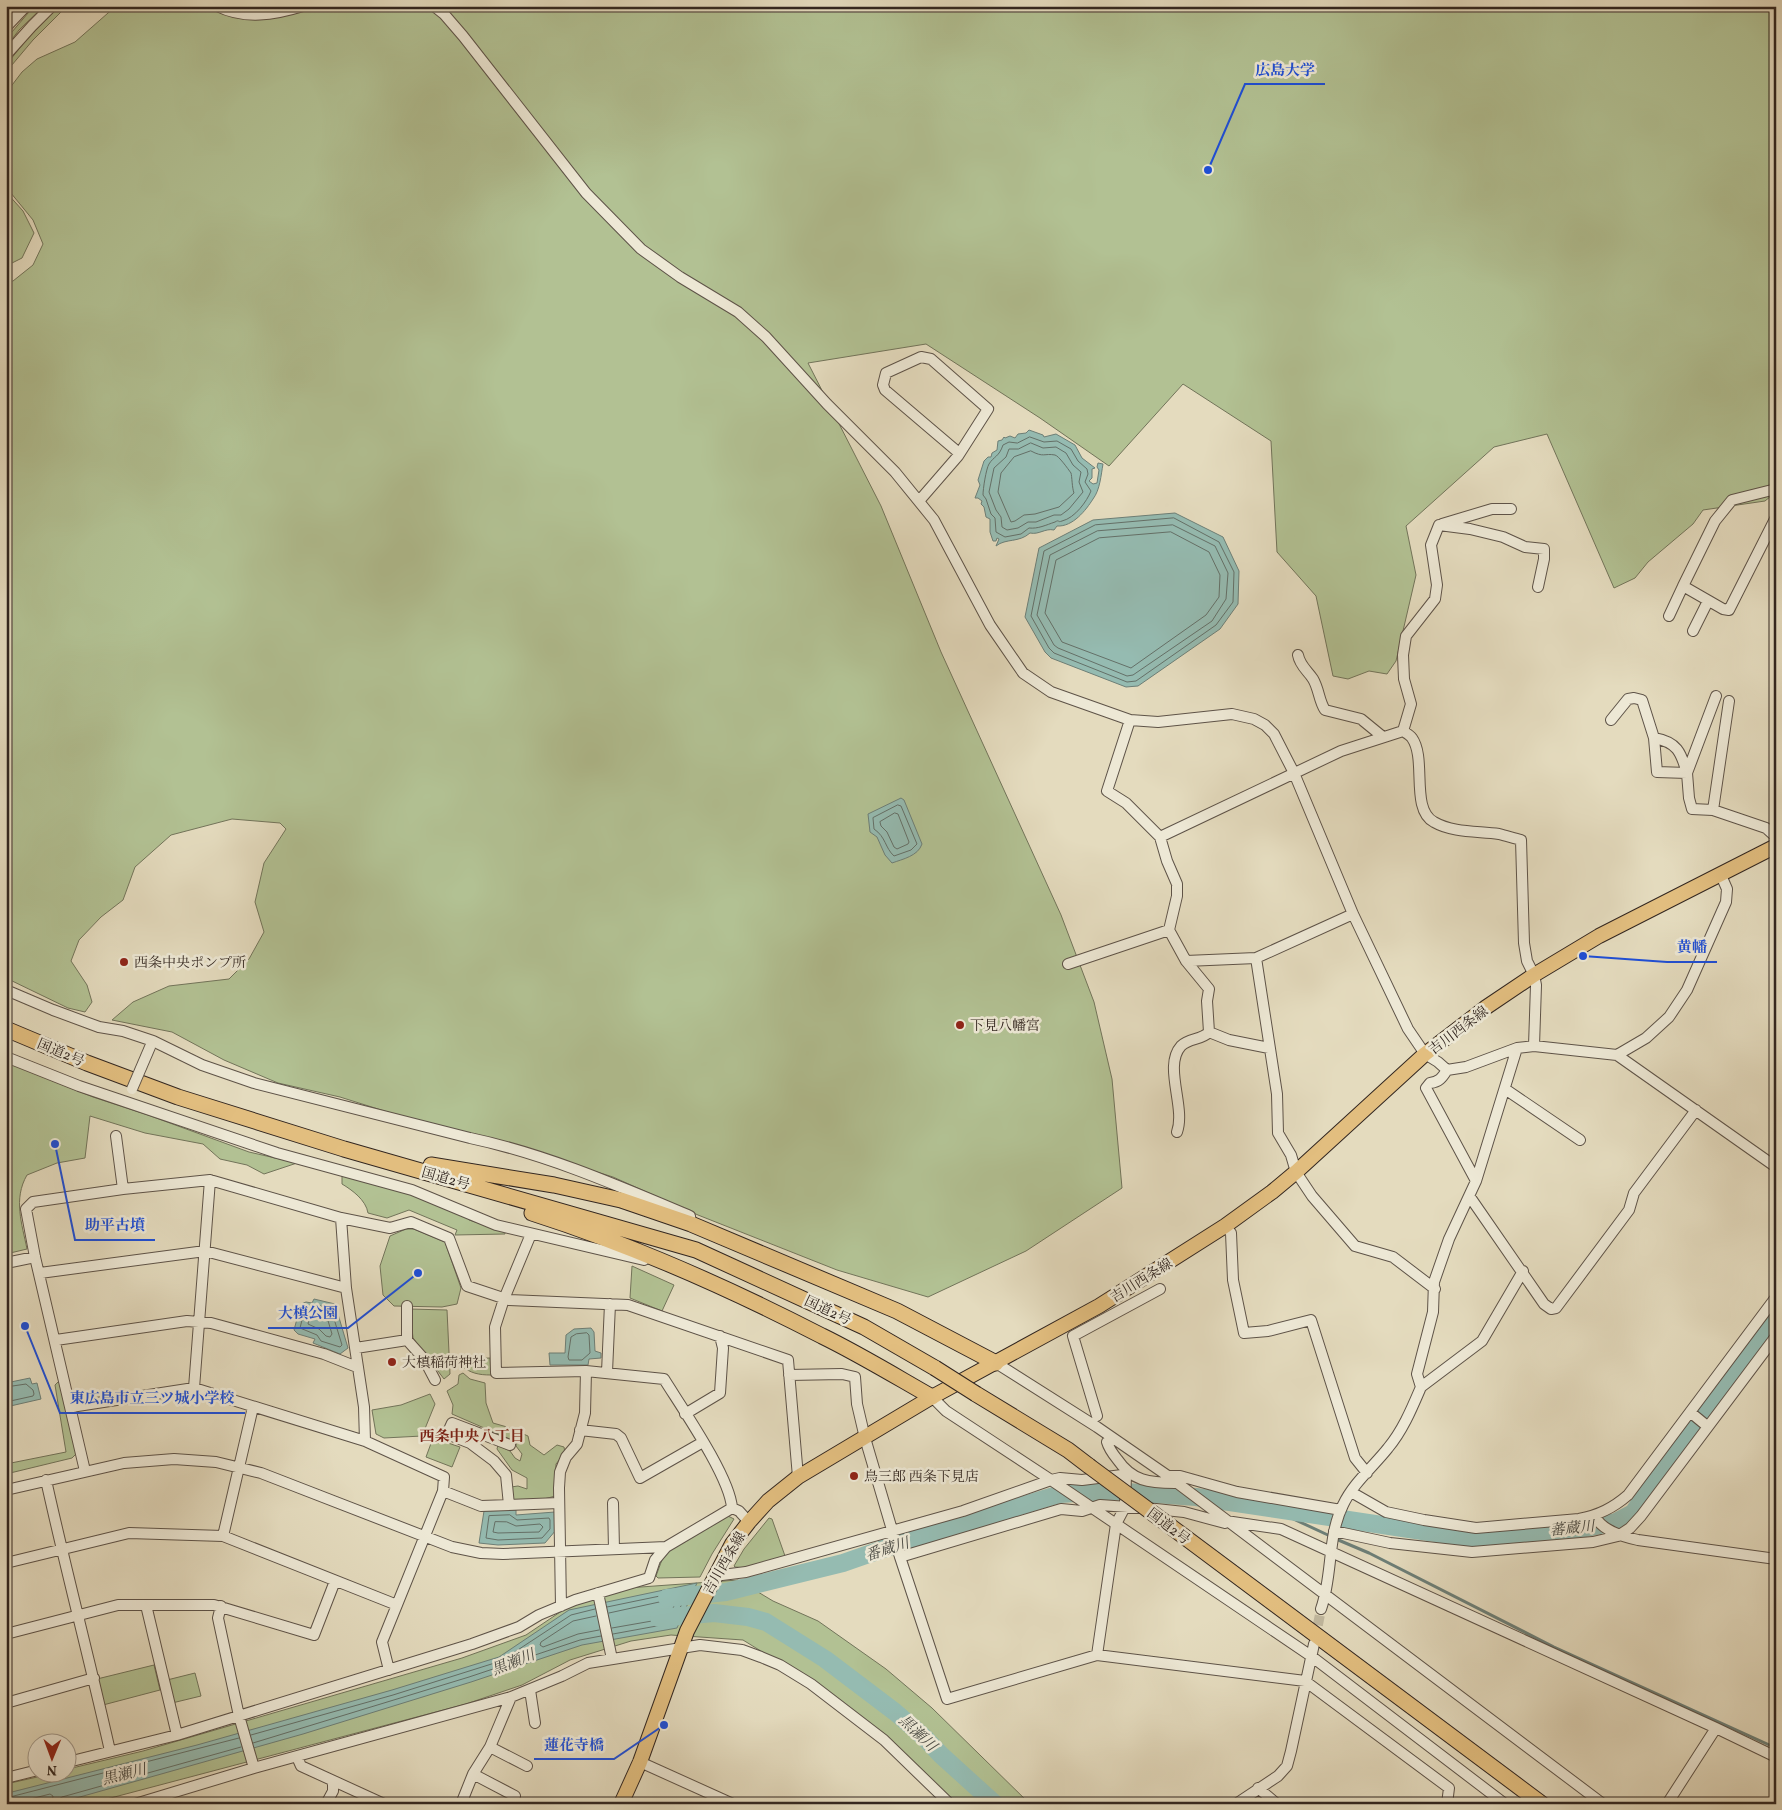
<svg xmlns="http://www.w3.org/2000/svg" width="1782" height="1810" font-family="Vollkorn,'Noto Serif JP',serif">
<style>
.green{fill:#b2c193;stroke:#72745a}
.water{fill:#95bbb1;stroke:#6d7f77}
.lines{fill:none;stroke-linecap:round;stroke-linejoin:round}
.shore{stroke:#647068;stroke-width:1}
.stream{stroke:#6d7f77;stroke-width:3}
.river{stroke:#95bbb1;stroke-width:18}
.minor-tunnel{stroke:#c0b79e;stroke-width:10;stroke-dasharray:10 5;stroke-linecap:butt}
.minor-casing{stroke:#5e5348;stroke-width:12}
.major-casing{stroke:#322620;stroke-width:16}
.highway-casing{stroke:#322620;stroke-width:17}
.minor{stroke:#ede8d5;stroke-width:10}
.major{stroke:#e2be7f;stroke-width:14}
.highway{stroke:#e2be7f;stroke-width:15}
.minor-bridge-casing{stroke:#5e5348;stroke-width:12;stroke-linecap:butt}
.highway-bridge-casing{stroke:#322620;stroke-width:17;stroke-linecap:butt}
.minor-bridge{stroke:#ede8d5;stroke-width:10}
.highway-bridge{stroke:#e2be7f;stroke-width:15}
.poi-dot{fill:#8f2418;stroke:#ede8d5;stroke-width:2}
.labels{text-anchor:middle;stroke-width:5;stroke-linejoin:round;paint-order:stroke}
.poi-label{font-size:14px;fill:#322620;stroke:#ede8d5;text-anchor:start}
.street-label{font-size:14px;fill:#322620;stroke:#ede8d5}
.neighbourhood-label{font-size:15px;font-weight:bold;fill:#7a1f14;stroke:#ede8d5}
.water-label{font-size:15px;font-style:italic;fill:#4b4b44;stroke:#ede8d5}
.leader{fill:none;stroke:#1d4ed8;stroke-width:2}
.callout-dot{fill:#1d4ed8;stroke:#ede8d5;stroke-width:2}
.callout-label{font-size:15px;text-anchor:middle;font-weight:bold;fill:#1d4ed8;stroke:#ede8d5;stroke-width:5;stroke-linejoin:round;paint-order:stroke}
</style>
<rect width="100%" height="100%" fill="#e4dbbe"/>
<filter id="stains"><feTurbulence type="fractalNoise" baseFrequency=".004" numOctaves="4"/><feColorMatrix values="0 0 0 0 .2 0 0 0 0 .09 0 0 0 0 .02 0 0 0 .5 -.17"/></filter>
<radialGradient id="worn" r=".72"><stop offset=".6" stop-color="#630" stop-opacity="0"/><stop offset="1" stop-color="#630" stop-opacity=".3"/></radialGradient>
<path class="green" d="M34 6H44L19 30 6 47V39Z
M59 6H67L33 40 6 72V65L27 39Z
M116 6H1776V339L1773 338 1776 344V492L1765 501 1703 510 1693 524 1648 562 1635 578 1614 588 1547 434 1494 447 1406 526 1416 575 1396 661 1387 674 1369 671 1348 679 1333 676 1316 596 1277 552 1271 441 1183 384 1109 466 1040 418 926 344 808 363 881 506 941 652 1061 915 1094 1002 1112 1079 1122 1188 1026 1251 928 1297 837 1270 698 1215 613 1177 542 1155 470 1138 340 1097 278 1083 224 1060 172 1032 112 1020 133 1002 169 986 229 979 249 959 264 932 255 902 264 863 286 829 280 823 232 819 171 835 135 867 123 900 101 917 79 940 71 961 87 985 92 1002 85 1012 68 1008 6 978V283L13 281 33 265 43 244 33 220 6 187V93L22 72 37 59 75 42Z
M6 192 23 211 34 233 22 258 6 266Z
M6 1062 93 1097 148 1115 249 1152 297 1163 264 1174 247 1165 220 1159 203 1144 145 1133 90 1116 85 1158 57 1163 27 1175C13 1199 22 1224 27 1249L6 1254Z
M342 1174 382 1183 467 1214 469 1220 505 1231V1234L455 1235 457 1230 409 1210 387 1218 368 1213C366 1200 352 1190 342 1184Z
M406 1229H414L445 1242 461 1288 457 1304 442 1307 394 1306 383 1295 380 1266 390 1236Z
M632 1266 674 1285 662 1311 630 1298Z
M410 1309 447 1310 450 1374 444 1379 413 1338Z
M490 1358 491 1375C478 1375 471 1373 461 1366V1359Z
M463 1373 470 1379 485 1383 486 1403 493 1423 507 1427 528 1436 530 1445 544 1455 557 1445 564 1447 565 1453 556 1464 555 1496C542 1500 525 1503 512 1499L511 1487 518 1486 527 1489V1478L512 1470 497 1449 498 1445 510 1451 515 1458 520 1461 522 1454 516 1446 517 1440 514 1441 452 1414 453 1405 447 1391 458 1384 459 1375Z
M58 1382 61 1383 77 1453 72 1458 6 1474V1464L66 1452 55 1385Z
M430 1394 435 1404 422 1436 384 1438 376 1434 372 1410 401 1405Z
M433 1438 460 1447 452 1467 426 1457Z
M728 1516 734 1519 712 1554 700 1577 658 1578 656 1576 663 1557 670 1550Z
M769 1518 772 1519 785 1556 746 1568 735 1567 734 1566 744 1549Z
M738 1580 773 1601 818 1621 886 1669 932 1708 1030 1804H957L897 1748 819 1687 743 1640 671 1635 631 1641 570 1660 522 1685 466 1704 88 1804H6V1784L55 1773 68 1772V1769L143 1751 462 1658 526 1635 572 1604 627 1588Z
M154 1665 160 1690 103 1705 97 1679Z
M195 1673 201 1696 172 1703 167 1680Z"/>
<path class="water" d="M1029 430 1043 435 1044 437 1056 434 1075 445 1082 458 1095 468 1092 469V478L1089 481 1093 484 1097 483 1099 470 1097 467 1098 463 1103 464C1101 475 1100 490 1093 499 1086 510 1073 527 1057 526L1054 530C1045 528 1039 535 1030 533 1019 543 1006 538 996 546L999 539 997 538 996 541H993L990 532V519L986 517 984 507 981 504 982 501 978 498H975L980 485 978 480 984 461 988 457H991L992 453 997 450 998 441 1002 440 1004 437 1005 438 1010 436 1015 438 1018 434 1026 433Z
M1175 513 1223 537 1239 571 1238 604 1220 629 1138 686 1126 687 1051 658 1045 652 1025 617 1039 548 1093 520Z
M901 798 904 800 922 844C918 856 903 859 892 863L885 855 877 837 870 832 868 814Z
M314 1299 335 1304 348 1348 340 1354 313 1343 315 1339 298 1334 294 1330 301 1304 306 1302 312 1303Z
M591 1328 594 1332 595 1351 601 1353V1358L589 1359 588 1365H550L549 1353H565L566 1335 574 1329Z
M30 1378 32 1384 37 1383 41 1399 6 1407V1383Z
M516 1510V1515L555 1512 556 1530 545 1543 498 1545 479 1543 484 1511Z
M697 1583 677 1628 582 1645 471 1682 303 1734 55 1804H6V1794L8 1793 197 1745 392 1690 499 1657 569 1610Z"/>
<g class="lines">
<path class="shore" d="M1030 437 1044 442 1057 441 1071 449 1078 461 1087 469 1088 474 1085 482 1091 491C1087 501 1075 518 1062 521 1057 523 1060 519 1055 522 1046 525 1038 529 1029 528L1021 534 1005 537 996 532 995 518 991 514 986 499 983 495C983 489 986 469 989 464 994 456 999 457 1003 445L1009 442 1017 443Z
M1031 443 1043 448 1056 447 1066 453 1073 465 1081 472 1079 482 1083 492 1069 509 1061 515H1054L1036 522H1028L1018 528 1007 530 1002 527 1001 517 996 510 989 492 994 468 1006 457 1009 449H1018Z
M1031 451C1044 458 1044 453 1055 455 1059 456 1068 469 1071 473 1072 476 1072 488 1074 493L1059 507 1035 514 1024 515 1015 521 1011 522 998 492 1001 473 1014 457Z
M1174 518 1219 542 1234 572 1233 602 1216 625 1136 681 1127 682 1054 653 1049 648 1031 616 1044 551 1095 525Z
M1173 525 1215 546 1228 573 1226 599 1212 621 1133 675 1127 676 1058 648 1054 645 1037 615 1050 555 1097 531Z
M1171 532 1209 552 1220 575 1219 597 1206 615 1131 668 1062 642 1045 613 1056 560 1099 538Z
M898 805 901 806 917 844 911 850 894 856C885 848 886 837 874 829L873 818Z
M895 813 898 814 909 842 908 844 897 849 894 847 887 832 881 826 880 822Z
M318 1305 331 1309 342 1345 340 1347 321 1341 317 1335 300 1328 305 1308 313 1307Z
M319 1312 326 1314 332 1334 330 1337 326 1336 319 1329 308 1324 310 1315Z
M587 1333 589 1335 590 1353 582 1360H569L568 1357 571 1337 576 1334Z
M6 1387 26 1384 33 1390 34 1394 33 1396 6 1402
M510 1515 517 1520 549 1518 550 1520V1529L542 1538 498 1540 486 1538 489 1516Z
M507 1522 516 1526 540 1524 543 1527 539 1532 498 1533 493 1532 495 1522Z
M607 1607 684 1591 687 1593 673 1623 613 1634
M609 1613 673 1599 676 1601 669 1618 612 1628
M596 1616 573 1621 541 1642 540 1645 543 1647 578 1634 599 1630
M251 1735 393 1695 501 1661 571 1615 595 1609
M253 1743 469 1677 580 1640 601 1636
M6 1798 239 1738
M11 1804 50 1794 53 1796 52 1804
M58 1804 59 1799 62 1797 241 1747"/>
<path class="stream" d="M1270 1508 1330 1536
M1336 1539 1369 1553 1554 1647 1776 1748"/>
<path class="river" d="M667 1598 726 1592 843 1563 906 1541 1060 1494 1113 1491 1196 1497 1462 1537 1482 1538 1586 1528 1616 1522 1633 1513 1673 1455 1776 1320
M659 1618 714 1613 748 1617 766 1622 825 1659 895 1712 925 1738 941 1755 995 1804"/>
<path class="minor-tunnel" d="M1315 1640 1321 1609"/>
<defs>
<path id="minor" d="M217 6C245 20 274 15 303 6
M434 6 444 14 463 36 586 193 641 249 680 277 738 312 766 337 827 404 895 472 934 520 990 625 1023 673 1051 692 1130 720 1158 722 1232 714 1254 719 1265 725 1274 734 1294 773 1353 914 1408 1029 1425 1054 1438 1062 1447 1070 1466 1067 1517 1048 1534 1046 1617 1055 1646 1038 1669 1017 1687 990 1726 902 1727 889 1720 873
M6 27 26 6
M6 55 32 26 52 6
M1776 489 1732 500 1715 521 1683 586 1723 609 1729 610 1776 517
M919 501 958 456 988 409 931 359 921 357 886 373 883 385 885 390 959 453
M1442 524 1492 509H1511
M1439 525 1470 529 1503 537 1525 547 1544 549V559L1538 587
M1669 616 1683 586
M1693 631 1708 601
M1298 655C1300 666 1308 671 1313 679 1319 689 1319 701 1325 710L1361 719 1383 737
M1130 720 1107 791 1126 803 1160 837 1167 861 1177 884V896L1169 930 1186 961 1209 989 1207 1001 1209 1032 1229 1040 1269 1048
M1611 720 1628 699 1634 698 1642 700 1654 738 1657 772 1687 773 1689 798 1692 809 1713 810 1766 828 1776 837
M1403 731 1411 704 1404 679 1403 655 1406 636 1435 599 1437 585 1431 545 1439 525
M1654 738C1677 742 1681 752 1687 773
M1687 773 1716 696
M1713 810 1729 701
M1160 837 1341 751 1403 731C1406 733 1410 735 1412 738 1427 759 1410 809 1434 822 1453 833 1478 831 1499 834 1506 836 1514 838 1521 840L1524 943 1527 961 1534 975 1536 985 1534 1046
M1256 958 1277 1094 1278 1133 1291 1155 1296 1172 1312 1196 1355 1246 1393 1257 1435 1289
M1186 961 1256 958 1353 914
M1068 964 1169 930
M6 990 53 1010 99 1027 123 1031 153 1041 202 1065 254 1083 470 1138C546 1154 619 1186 690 1216L691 1224
M1617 1055 1776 1167
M6 1057 79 1086 277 1153 412 1190 496 1225 644 1260
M1447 1070C1442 1078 1439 1082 1430 1083L1426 1088 1476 1181
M1505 1089 1580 1140
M1177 1132C1186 1107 1163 1066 1181 1046 1189 1038 1202 1040 1209 1032
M116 1136 123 1189
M1470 1197 1544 1304 1551 1309 1556 1308 1629 1210 1634 1193 1696 1110
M341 1218 346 1288 364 1407 365 1441
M1225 1226 1231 1233 1233 1280 1244 1333 1268 1331 1311 1320 1355 1458 1367 1473
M531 1234 504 1299 495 1327 496 1373 586 1371 664 1379C682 1408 730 1477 732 1508
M6 1263 35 1257
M40 1273 205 1251 346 1288
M56 1340 187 1321 211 1323 324 1354 357 1367
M407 1340 424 1359 435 1380
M356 1348 407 1340V1306
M996 1363 1097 1427 1168 1476 1603 1804
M607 1372 610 1304
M789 1375 842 1374 855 1377 857 1404 865 1438 900 1557 947 1699 1097 1655 1305 1681 1449 1788 1447 1804
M1421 1387 1482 1341 1523 1271
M194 1388 210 1180
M932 1397 946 1411 1051 1480 1311 1656 1505 1804
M71 1407 194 1388 365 1441 444 1477 443 1491 382 1642 389 1670
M1690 1412 1707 1426
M685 1414 720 1393 723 1348 720 1336
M1097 1416 1073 1336 1160 1289
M580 1430 616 1434 621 1438 640 1478 703 1442
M1107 1442C1109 1449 1113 1454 1117 1459 1132 1481 1149 1483 1175 1483
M85 1471 35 1257 26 1209 33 1202 123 1189 210 1180 341 1218 390 1228 411 1222 449 1238 467 1286 509 1300 628 1305 788 1360 798 1477
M1168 1476H1180L1237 1492 1341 1510
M46 1480C66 1571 90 1661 110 1751
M6 1490 124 1463 174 1459 216 1462 261 1473 452 1547 481 1553 503 1554 666 1547 732 1508 739 1511 749 1522
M443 1491 481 1506 559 1503
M1351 1492 1386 1512 1424 1520 1476 1528 1579 1519C1599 1515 1613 1508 1628 1495L1776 1297
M613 1503 614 1549
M509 1505 506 1475 494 1461 470 1443 447 1434 452 1423 510 1445
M1595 1516C1601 1530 1624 1537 1638 1540L1776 1559
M1226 1521 1281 1529 1716 1728 1772 1755 1776 1758
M1334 1531 1390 1543 1472 1552 1593 1542 1618 1536 1630 1528 1641 1516 1776 1336
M223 1536 253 1407
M900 1557 1061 1509 1082 1511 1100 1505 1156 1509 1184 1512 1225 1523
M6 1563 129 1533 223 1536 397 1605
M714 1576 746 1572 963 1511 1051 1480 1060 1478 1082 1480 1130 1474
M598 1593 612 1659
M146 1605 177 1735
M221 1606 218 1618 239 1716 254 1768
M561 1606 559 1488 560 1472 566 1457 577 1444 585 1413 586 1371
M1321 1609C1333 1575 1327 1537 1343 1505 1353 1483 1374 1466 1388 1448 1403 1430 1412 1408 1421 1387L1417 1374 1433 1312 1434 1282 1449 1239 1476 1181 1517 1048
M6 1634 118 1605H214L314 1635 335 1581
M1097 1655 1116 1524 1125 1507 1126 1475
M530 1690 535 1723
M6 1703 94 1678
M490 1747 527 1766
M297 1757 301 1766 384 1804
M68 1762 177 1735 472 1644 519 1627 539 1615 575 1600 649 1578 655 1560 666 1547
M640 1762 733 1804
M473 1774 515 1796
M6 1778 38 1770
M1258 1788 1277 1804
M135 1804 254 1768 511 1697 562 1676 588 1663 700 1645 742 1650 761 1657 780 1665 811 1684 884 1740 950 1804
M326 1804 333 1791V1782
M461 1804 473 1774 490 1747 511 1697
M1236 1804 1278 1776 1287 1766 1291 1751 1314 1644
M1667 1804 1716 1728"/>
<path id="major" d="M621 1804 640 1762 687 1631 732 1544 749 1522 768 1501 798 1477 932 1397 1099 1306 1225 1226 1272 1192 1296 1172 1425 1054 1485 1008 1534 975 1599 936 1776 846"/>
<path id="highway" d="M6 1029 87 1063 178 1097 344 1149 696 1250 864 1327 935 1368
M431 1165 554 1185 621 1200 691 1224 897 1311 996 1363
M532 1213C632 1245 729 1288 822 1336 859 1354 895 1376 932 1397
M976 1394 1068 1450 1089 1466
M1170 1526 1542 1804"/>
</defs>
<use href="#minor" class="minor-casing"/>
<use href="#major" class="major-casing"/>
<use href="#highway" class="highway-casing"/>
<use href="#minor" class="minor"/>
<use href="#major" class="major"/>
<use href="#highway" class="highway"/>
<defs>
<path id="minor-bridge" d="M132 1089 150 1047"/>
<path id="highway-bridge" d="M935 1368 976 1394
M1089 1466 1170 1526"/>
</defs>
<use href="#minor-bridge" class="minor-bridge-casing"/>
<use href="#highway-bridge" class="highway-bridge-casing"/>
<use href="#minor-bridge" class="minor-bridge"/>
<use href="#highway-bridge" class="highway-bridge"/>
</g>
<g class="poi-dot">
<circle cx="124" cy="962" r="5"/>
<circle cx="960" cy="1025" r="5"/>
<circle cx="392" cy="1362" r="5"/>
<circle cx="854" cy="1476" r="5"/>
</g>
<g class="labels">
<g class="poi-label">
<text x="134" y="967">西条中央ポンプ所</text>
<text x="970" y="1030">下見八幡宮</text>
<text x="402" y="1367">大槙稲荷神社</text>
<text x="864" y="1481">鳥三郎 西条下見店</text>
</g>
<g class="street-label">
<text transform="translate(1458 1030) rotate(-37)" y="5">吉川西条線</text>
<text transform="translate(61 1052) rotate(23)" y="5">国道2号</text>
<text transform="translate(446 1178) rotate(16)" y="5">国道2号</text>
<text transform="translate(1141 1280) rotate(-32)" y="5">吉川西条線</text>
<text transform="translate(828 1310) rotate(25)" y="5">国道2号</text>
<text transform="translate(1169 1526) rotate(37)" y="5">国道2号</text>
<text transform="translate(724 1563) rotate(-60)" y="5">吉川西条線</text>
</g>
<g class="neighbourhood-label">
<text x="472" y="1441">西条中央八丁目</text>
</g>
<g class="water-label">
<text transform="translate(1572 1528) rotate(-6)" y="5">蕃蔵川</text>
<text transform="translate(887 1549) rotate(-18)" y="5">番蔵川</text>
<text transform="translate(513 1662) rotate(-22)" y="5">黒瀬川</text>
<text transform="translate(918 1733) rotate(43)" y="5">黒瀬川</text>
<text transform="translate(124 1774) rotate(-14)" y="5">黒瀬川</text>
</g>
</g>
<path class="leader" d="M1208 170L1245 84H1325M1583 956L1667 962H1717M55 1144L75 1240H155M418 1273L348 1328H268M25 1326L60 1413H245M664 1725L614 1759H534"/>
<g class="callout-dot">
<circle cx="1208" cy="170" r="5"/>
<circle cx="1583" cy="956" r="5"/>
<circle cx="55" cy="1144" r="5"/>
<circle cx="418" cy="1273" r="5"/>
<circle cx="25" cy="1326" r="5"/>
<circle cx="664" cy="1725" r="5"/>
</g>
<g class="callout-label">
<text x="1285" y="75">広島大学</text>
<text x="1692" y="952">黄幡</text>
<text x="115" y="1230">助平古墳</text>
<text x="308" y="1318">大槙公園</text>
<text x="152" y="1403">東広島市立三ツ城小学校</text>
<text x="574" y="1750">蓮花寺橋</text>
</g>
<rect width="1782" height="1810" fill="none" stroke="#e4dbbe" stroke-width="25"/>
<rect x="8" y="8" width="1767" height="1795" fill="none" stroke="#322620" stroke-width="2.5"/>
<rect x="12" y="12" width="1757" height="1785" fill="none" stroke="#322620"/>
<g transform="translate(52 1758) rotate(181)"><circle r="24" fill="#ede8d5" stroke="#a29a8d"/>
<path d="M0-4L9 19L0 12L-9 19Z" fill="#8f2418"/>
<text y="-8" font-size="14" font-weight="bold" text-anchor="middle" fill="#322620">N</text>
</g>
<rect width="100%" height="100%" filter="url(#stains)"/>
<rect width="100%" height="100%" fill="url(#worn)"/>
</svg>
